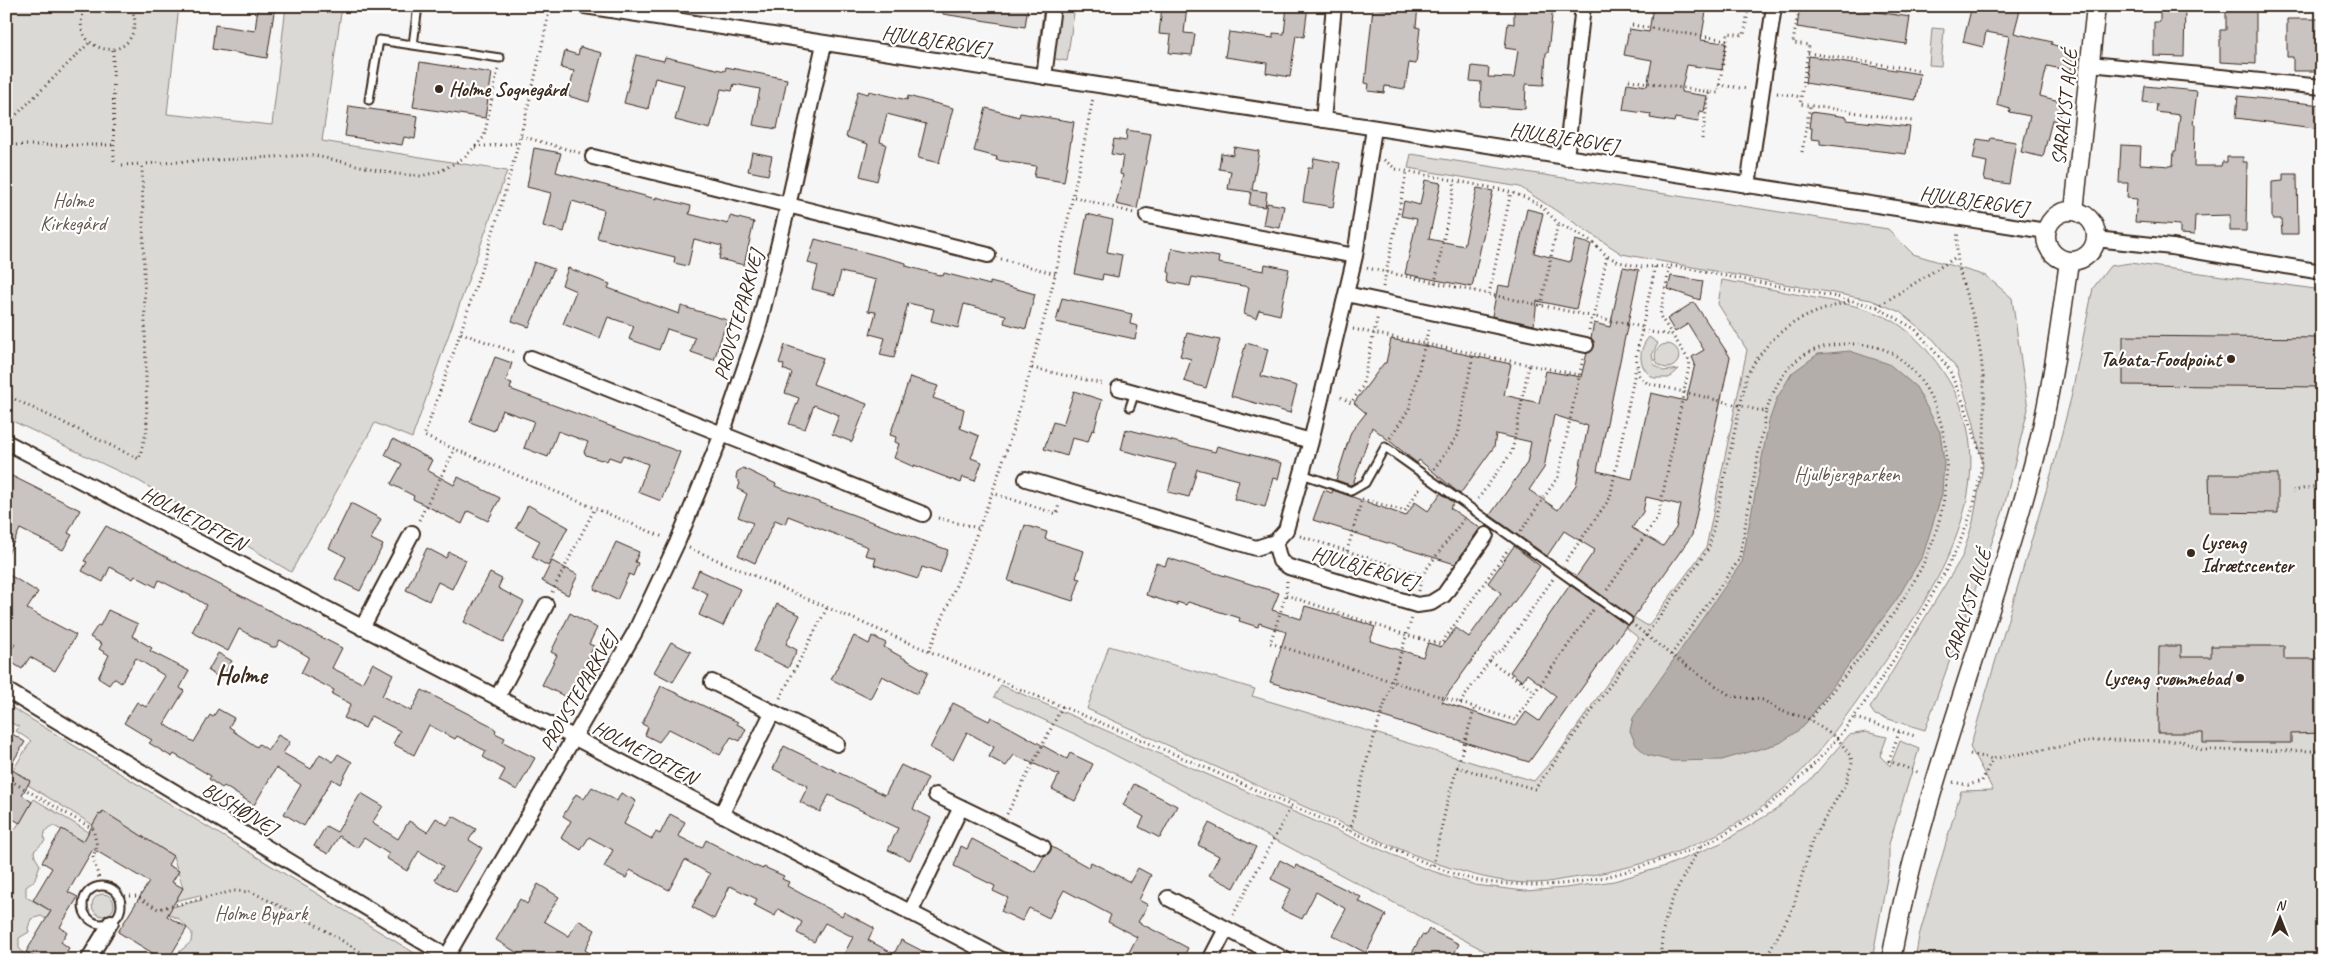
<svg xmlns="http://www.w3.org/2000/svg" width="2328" height="966" font-family="Caveat,sans-serif">
<style>
.green{fill:#dbd9d6;stroke:#8b827a}
.water{fill:#b4aeaa;stroke:#847972}
.building{fill:#c9c3c1;stroke:#3b2a1e;fill-rule:evenodd}
.lines{fill:none;stroke-linecap:round;stroke-linejoin:round}
.service-casing{stroke:#3b2a1e;stroke-width:11}
.minor-casing{stroke:#3b2a1e;stroke-width:18}
.tertiary-casing{stroke:#3b2a1e;stroke-width:21}
.path{stroke:#3b2a1e;stroke-width:3;stroke-dasharray:1 4;stroke-linecap:butt}
.service{stroke:#fff;stroke-width:7}
.minor{stroke:#fff;stroke-width:14}
.tertiary{stroke:#fff;stroke-width:18}
.poi-dot{fill:#3b2a1e;stroke:#fff;stroke-width:2}
.labels{text-anchor:middle;stroke-width:4.5;stroke-linejoin:round;paint-order:stroke}
.street-label{font-size:20px;fill:#3b2a1e;stroke:#fff}
.poi-label{font-size:20px;font-weight:bold;fill:#3b2a1e;stroke:#fff;text-anchor:start}
.park-label{font-size:20px;fill:#63564c;stroke:#fff}
.district-label{font-size:25px;font-weight:bold;fill:#3b2a1e;stroke:#fff}
</style>
<rect width="100%" height="100%" fill="#f7f6f6"/>
<filter id="ink" filterUnits="userSpaceOnUse"><feTurbulence type="fractalNoise" baseFrequency=".02" numOctaves="2"/><feDisplacementMap in="SourceGraphic" scale="10" xChannelSelector="R" yChannelSelector="G"/><feConvolveMatrix kernelMatrix="1 2 1 2 8 2 1 2 1" color-interpolation-filters="sRGB"/></filter>
<g filter="url(#ink)">
<path class="green" d="M6 6H179L167 114 272 125 286 6H342L322 141 507 171 412 438 375 423 291 572 139 481 6 418Z
M1044 6H1075L1067 61 1037 56Z
M1932 28 1944 29 1941 66 1929 65Z
M1411 154 1888 229 1913 254 1986 276 2012 298 2028 409 2003 511 1925 730 1875 715 1870 708 1962 557 1973 522 1983 466 1973 420 1957 369 1934 340 1900 312 1871 300 1622 254 1520 187 1408 168Z
M2130 263 2322 290V960H1915L1919 936 1961 791 1993 790 1970 747 2052 471 2071 398 2093 288 2110 266Z
M1722 280C1751 285 1780 291 1810 297 1841 303 1874 307 1901 326 1923 342 1940 365 1953 388 2006 491 1930 598 1872 680 1835 731 1801 782 1748 817 1695 850 1635 869 1573 878 1561 879 1549 883 1536 883 1466 885 1376 838 1312 810 1237 776 1162 743 1087 709L1109 646 1255 689 1252 696 1534 781 1560 751 1639 638 1626 628 1633 617 1648 626 1706 548 1747 350 1718 304Z
M1649 337 1658 343 1652 355 1654 364 1663 371 1679 369 1669 378H1654C1638 368 1637 351 1649 337Z
M1655 356a12 12 0 1 1 24 0a12 12 0 1 1-24 0Z
M1001 685 1423 868 1475 885 1525 891 1565 888 1614 881 1666 866 1721 843 1777 809 1810 780 1849 735 1866 732 1887 737 1880 756 1890 766 1900 741 1919 749 1889 844V867L1872 960H1502L1079 736 994 697Z
M6 704 426 960H177L178 953 191 942 192 933 179 919 159 910 202 900 200 895 175 901 183 888 173 856 103 812 93 825 28 785 30 781 20 774 11 773 31 741 16 731 19 727 6 720Z
M34 799 92 834 93 847 54 826C46 827 43 833 45 841L34 851 35 857 40 865 34 881 26 887V897L51 911 46 919 41 916 31 919 28 928 29 932 19 938V948L26 956 20 960H6V829L11 831 16 828Z
M92 905a11 11 0 1 1 22 0a11 11 0 1 1-22 0Z"/>
<path class="water" d="M1850 351 1889 364 1916 387 1940 432 1944 462 1942 494 1923 555 1897 599 1803 727 1780 743 1722 760 1672 761 1647 755 1636 745 1630 731 1633 718 1742 562 1769 421 1777 398 1792 373 1818 354Z"/>
<path class="building" d="M258 6H275L267 58 212 49 215 25 255 31Z
M943 6H1028L1025 27 943 14Z
M1162 6H1187L1184 33 1195 34 1192 55 1169 53 1171 35 1159 34Z
M1287 6H1308L1304 37 1296 35 1290 77 1266 73 1267 63 1225 57 1229 32 1273 38V33L1284 34Z
M1395 6H1418L1416 27 1420 28 1416 64 1409 63 1405 89 1385 86 1384 93 1368 91 1369 84 1365 83 1373 8 1394 11Z
M1514 6H1553L1548 53H1546L1544 85 1526 84 1525 109 1480 106 1481 82 1470 81 1472 66 1489 68 1488 77 1514 78 1518 50 1505 48 1508 23 1514 24Z
M1653 6H1707L1701 40 1726 43 1722 70 1687 65 1681 92 1707 96 1704 112 1700 111 1698 122 1675 118 1674 122 1650 118 1651 114 1623 110 1627 83 1647 86 1652 60 1624 55 1629 29 1649 32Z
M1800 6H1839L1910 17 1906 44 1797 27Z
M1972 6H2021L2014 33 2052 42 2051 44 2060 47 2059 50 2073 53 2071 71 2047 66 2040 96 2063 102 2058 121 2052 120 2043 157 2021 152 2030 116 2009 112 2010 109 1997 105 2009 36 1986 32 1983 47 1963 42Z
M2160 6H2185L2184 57 2154 56V22H2160Z
M2226 6H2256V64L2220 62V30H2226Z
M2287 19H2322V71H2293V57H2287Z
M580 47 602 53 589 102 568 96 574 71 561 68 565 51 578 55Z
M636 55 664 61 665 57 725 71 726 67 787 79 777 129 753 125 760 89 734 84 732 91 721 89 710 129 675 120 684 85 655 78 648 109 624 103Z
M1809 56 1920 74 1916 100 1805 83Z
M420 62 492 73 485 118 413 107Z
M2145 86 2197 91 2193 124H2195L2194 166H2221L2222 162H2227V157H2243V162H2247L2246 231H2230V215L2195 216 2194 235 2180 234V225L2135 222 2137 199 2127 198 2128 183H2119L2121 145 2141 146 2140 164 2171 166 2173 165 2174 151H2176L2180 115 2156 112 2157 104 2143 102Z
M858 91 868 94 869 91 907 100 908 96 953 108 939 163 918 158 926 124 887 114 880 142 886 144 877 181 860 176 868 144 846 137Z
M2238 96 2322 105V129L2236 118Z
M349 106 418 116 415 139 404 137 402 145 345 136Z
M986 108 1019 117 1020 113 1074 122 1064 182 1034 177 1036 166 996 160 997 157 974 151Z
M1811 112 1847 117V120L1910 127 1906 154 1820 144V140L1811 139 1812 128H1809Z
M1127 130 1151 134 1137 209 1116 204 1123 175 1120 174 1123 156 1111 154 1114 139 1126 141Z
M1991 138 2016 142 2009 184 1984 180 1987 162 1973 159 1977 139 1990 141Z
M1234 147 1259 151 1252 190 1267 192 1265 207 1249 205 1251 192 1228 189 1231 171 1219 169 1221 153 1233 155Z
M534 148 561 153 556 172 656 199V197L691 206 689 214 728 224 730 216 754 222 744 265 719 259 722 246 694 239 688 266 674 263 675 257 597 238 604 210 572 201 564 232 543 226 551 193 527 187Z
M752 152 772 156 768 175 748 171Z
M1314 158 1340 163 1333 207 1303 202 1308 168H1312Z
M2283 174H2297L2298 234H2282L2281 219H2272V182L2283 181Z
M1425 180 1441 183 1429 239 1464 246 1477 188 1493 191 1472 287 1405 274 1417 219 1401 216 1404 201 1420 205Z
M1267 203 1284 206 1280 228 1263 225Z
M1527 209 1543 213 1534 253 1570 262 1575 240 1591 244 1576 309 1537 301 1534 325 1492 316 1498 285 1510 287Z
M1087 214 1113 220 1107 252 1122 255 1118 277 1103 274 1102 280 1075 274Z
M815 239 906 263V266L943 276 944 273 990 285V282L1010 287 1035 294 1026 329 1004 323 1006 315 964 304 958 328 931 321 934 309 908 303 894 358 880 355 885 338 870 334 876 312 868 311 876 280 841 272 835 295 812 289 818 266 808 263Z
M1172 248 1219 257 1218 263 1264 271 1265 264 1289 269 1280 315 1259 310 1256 318 1244 314 1249 287 1192 277 1190 286 1169 282 1170 273 1168 272Z
M534 262 554 269 529 327 512 321Z
M1623 267 1639 270 1597 471 1632 479 1651 393 1686 401 1695 364 1692 357 1704 350 1688 324 1675 332 1667 319 1694 302 1730 357 1692 535 1633 618 1576 577 1595 550 1564 531 1547 556 1490 515 1527 463 1531 442 1496 434 1494 447 1460 494 1419 460 1417 463 1372 427 1353 484 1350 485 1336 480 1351 432 1366 413 1354 403 1384 363H1386L1391 339 1511 364 1504 395 1539 403 1546 371 1581 377 1587 353 1594 347 1591 338 1594 323 1610 327ZM1554 415 1588 426 1576 485 1558 510 1529 490 1544 468ZM1646 497 1681 505 1676 528 1663 546 1632 528 1643 512Z
M568 268 610 284 608 288 679 314 681 306 727 320 714 360 691 352 695 338 667 329 659 350 629 339 634 326 608 317 600 338 563 324 576 291 562 285Z
M1671 276 1703 281 1700 300 1668 289Z
M1062 298 1132 314 1130 324 1138 326 1135 339 1056 322Z
M1187 333 1220 340 1206 388 1184 381 1191 359 1180 356Z
M2123 336 2322 338V387L2123 385Z
M1246 343 1268 349 1261 376 1297 386 1290 413 1231 396Z
M785 345 823 358 813 384 867 404 852 442 832 434 839 415 814 405 805 429 789 424 799 398 785 393 792 373 783 369 784 365 779 363Z
M495 357 512 363 506 381 512 383 510 389 680 452 661 501 638 492 648 464 623 455 620 461 609 457 607 461 602 459 601 460 586 455 584 452 588 442 558 431 548 457 524 448 534 421 502 410 494 431 470 422Z
M910 377 938 386 933 398 964 409 960 428 979 436 971 458 982 462 975 481 963 477 961 483 914 465V467L894 458 899 444 895 442 896 437 890 435Z
M1074 391 1102 400 1094 431 1092 430 1088 442 1072 438 1067 456 1044 449 1053 422 1063 425Z
M1126 429 1215 452 1217 446 1282 463 1278 479 1273 478 1265 507 1234 499 1239 480 1197 469 1189 497 1168 492 1176 464 1121 450Z
M393 439 432 460 427 470 454 485 458 477 500 498 488 521 468 511 462 524 413 499 414 496 391 484 402 464 385 455Z
M743 468 776 484 775 486 948 550 940 573 922 567 918 579 874 565 876 558 865 555 868 547 788 516 785 524 775 520 755 563 738 555 753 523 738 517 747 494 738 489 740 483 736 478 737 472Z
M6 473 80 510 68 533 72 535 63 550 20 529 6 558Z
M2209 474H2278V513L2210 512Z
M1324 490 1332 493 1333 490 1406 516 1415 502 1428 511 1441 493 1454 503 1450 508 1480 528 1455 564 1313 520Z
M351 503 381 519 371 539 383 545 360 591 335 579 346 557 329 548Z
M528 505 568 527 548 566 532 557 540 541 516 528Z
M1025 525 1047 532 1045 539 1084 551 1076 578 1080 579 1073 601 1008 581Z
M106 526 342 648 332 668 362 683 373 663 393 674 382 696 411 711 422 690 490 725 496 730 495 733 505 738 503 742 535 758 517 790 499 781 505 770 483 757 486 751 457 736 455 739 429 725 414 755 393 744 400 731 371 716 365 728 344 718 351 704 332 694 334 690 301 673 309 657 280 640 276 647H272L239 629 228 651 192 632 206 605 191 596 159 580 156 587 135 576 133 579 110 567 103 582 82 571 87 562 84 561Z
M616 542 639 552 635 562 638 563 633 576 629 574 617 600 594 589Z
M1514 546 1540 566 1442 702 1516 726 1526 712 1539 721 1556 696 1527 674 1522 681 1510 672 1570 585 1627 625 1529 762 1270 682 1286 632 1259 623 1258 627 1239 621 1240 618 1188 602 1186 605 1177 602V605L1146 595 1156 563 1165 566 1168 558 1279 593 1272 610 1301 619 1305 606 1361 622 1375 627 1370 641 1423 657 1428 643 1441 647 1456 628 1469 637 1501 593 1488 583Z
M427 548 446 558 449 552 466 560 452 589 438 582 429 601 406 590Z
M552 561 578 575 568 595 542 581Z
M699 570 740 589 723 626 699 615 708 594 692 586Z
M6 573 38 592 27 609 76 635 55 671 30 657 22 669 6 659 15 644 6 638Z
M490 573 502 579 498 588 524 602 503 642 464 622Z
M777 604 800 615 786 644 797 650 788 668 754 651Z
M108 610 138 624 132 636 152 648 150 651 189 671 180 688 184 691 164 724 194 742 210 715 213 717 218 709 234 718 229 727 234 730 233 731 257 747 259 744 268 750 278 735 290 742 283 753 311 769 320 754 333 762 338 754 352 762 340 784 332 779 304 826 284 814 301 785 276 768 254 805 224 786 222 788 209 779 211 776 174 754 172 757 149 743 152 740 124 723 137 702 146 707 165 676 136 658 121 683 114 678 109 685 98 678 109 655 99 649 102 644 90 637 98 625 100 626Z
M570 613 597 628 589 644 594 646 568 698 542 685 557 655 551 652Z
M854 636 869 644 872 636 886 643 884 647 928 672 917 694 882 676 870 699 831 679Z
M671 642 691 652 673 682 654 672Z
M2159 646H2181V657H2211V646H2284V659H2322V733L2291 734V743H2203V733H2158Z
M218 653 232 661 222 679 208 671Z
M661 686 738 722 737 724 746 729 740 741 731 737 720 755 669 729 659 742 645 735 648 727 642 724Z
M953 703 989 721 991 717 1067 759 1070 753 1093 764 1075 801 1052 789 1059 775 1014 755 1006 766 989 757 994 747 967 732 953 760 930 748Z
M6 730 25 742 9 768 30 781 22 795 32 802 20 823 9 817 6 821Z
M784 746 885 795 901 765 928 778 913 809 931 818 910 860 888 850 898 828 829 795 820 812 800 802 808 786 773 769Z
M1134 784 1177 806 1160 838 1139 827 1144 817 1123 805Z
M592 787 617 801 621 793 636 801 624 824 652 839 656 832 660 834 670 814 685 822 678 836 702 848 706 840 753 865 763 869 764 867 784 876 782 879 789 882 787 886 842 916 844 912 874 928 868 940 894 954 901 940 940 960H841L853 937 825 923 814 942 797 933 802 922 778 909 775 916 754 905 757 899 730 886 714 919 692 907 710 874 685 860 669 890 630 870 626 878 604 867 613 850 589 837 581 850 561 838 571 821 563 816 576 794 584 799Z
M361 793 383 806 372 823 398 839 409 821 427 832 436 818 447 825 453 816 476 829 469 840 482 848 456 892 435 880 443 866 419 851 407 871 386 858 389 854 364 838 357 848 339 836 328 854 314 846 326 826 337 832Z
M103 811 173 856 168 865 179 871 172 882 183 888 167 916 187 928 168 960H164L118 932 149 882 93 849 68 892 78 897 60 927 67 932 61 942 69 948 62 959 54 954 51 960H40L26 952 51 911 33 900 52 868 42 862 62 829 83 842 99 814 101 815Z
M1209 823 1256 847 1234 888 1209 875 1219 856 1198 845Z
M972 839 1035 872 1044 856 1048 854 1052 847 1088 867 1091 862 1130 882 1138 868 1151 875 1139 900 1148 905 1138 922 1188 948 1182 960H1125L1137 937 1108 922 1111 915 1064 890 1049 918 1029 908 1022 921 1001 911 1008 898 993 891 995 886 954 866 961 846 967 849Z
M1280 860 1295 868 1296 865 1361 897 1358 901 1386 915 1366 953 1332 935 1346 909 1316 892 1302 919 1281 909 1291 889 1271 879Z
M538 884 559 897 544 921 569 936 578 920 595 930 585 950 601 960H529L496 940 520 899 527 904Z
M1429 929 1459 944 1451 960H1408L1422 935 1425 936Z"/>
<g class="lines">
<defs>
<path id="service" d="M413 45 418 6
M369 100 379 40 500 58
M1130 407 1135 392
M1302 474 1351 491 1365 483 1385 447 1628 620
M83 905a19 19 0 1 1 38 0a19 19 0 1 1-38 0Z"/>
<path id="minor" d="M585 6 2046 231
M2090 64 2322 87
M1044 77 1053 6
M1323 120 1334 6
M593 157C725 189 856 222 988 255
M1566 158 1583 6
M1748 186 1774 6
M1147 216 1355 256
M2095 239 2172 247 2322 272
M1346 294 1586 345
M531 358 923 514
M1119 388 1311 441
M6 442 1002 960
M1026 479 1256 548 1275 542 1286 530 1311 441 1355 256 1374 128
M1275 542 1280 561 1289 567 1417 605 1431 603 1444 595 1486 535
M362 628 412 533
M712 682 837 744
M6 690 453 960
M497 698 546 605
M936 795 1043 847
M721 815 772 713
M1168 898 1286 960
M910 913 961 807
M447 956 635 632 677 543 722 434 758 329 788 206 824 44
M88 960 111 922
M1210 960 1226 929"/>
<path id="tertiary" d="M2074 211 2096 6
M2046 236a25 25 0 1 1 50 0a25 25 0 1 1-50 0Z
M1891 960C1922 789 1990 629 2034 462 2051 396 2060 328 2069 261"/>
</defs>
<use href="#service" class="service-casing"/>
<use href="#minor" class="minor-casing"/>
<use href="#tertiary" class="tertiary-casing"/>
<path class="path" d="M43 6 83 12
M87 6C62 45 126 69 134 28 136 20 134 12 129 6
M550 6C522 153 475 295 424 436L663 537
M1799 6 1793 43 1809 45 1800 104 1912 121
M1871 6 1910 13
M1632 25 1727 40
M113 50 114 165
M1808 53 1918 70
M1629 80 1709 92
M1719 85 1748 89
M1777 93 1801 97
M6 125 89 43
M521 136 580 153
M1702 139 1709 92 1718 93 1728 33 1744 35 1749 6
M6 145H114
M475 147 519 143
M1802 152 1810 105
M1384 160 1396 169 1503 190 1525 197 1540 205 1558 223 1591 241 1607 256 1619 262 1642 267 1673 266 1837 297 1877 307 1915 329 1948 367 1964 404 1981 455
M122 165 312 155 396 174 421 176 441 171 465 157 484 137 498 69
M1074 197 1134 213
M1001 259 1056 274
M1655 267 1636 357 1639 375 1647 383 1766 412C1781 365 1805 342 1856 344 1871 345 1887 348 1899 358 1950 399 1955 470 1937 528 1916 601 1854 660 1810 720
M1367 268 1642 327
M1435 283 1455 181
M1383 287 1407 172
M1489 294 1511 192
M1541 305 1558 223
M1877 307 1956 257
M1594 317 1607 256
M1353 329 1579 375
M1589 330 1592 316
M1642 331 1672 335
M461 333 517 353
M1032 368 1104 384
M6 395 139 459 147 430 142 165
M1341 397 1351 403 1362 387 1378 315
M1390 438 1409 409 1429 327
M1434 469 1458 435 1473 354
M2293 491 2322 485
M992 493 1057 514 1059 503
M1362 499 1405 511 1421 486
M1478 499 1512 452 1529 365
M938 518 978 528
M419 520 455 449
M1521 531 1558 477 1583 358
M1300 536 1422 575
M689 548C770 582 850 618 931 652 1021 690 1111 726 1199 765 1263 793 1327 822 1391 848 1419 859 1447 874 1476 880 1493 884 1513 884 1531 885 1572 886 1617 876 1655 862 1669 857 1684 853 1698 847 1798 804 1862 714 1916 623 1937 586 1959 551 1972 510 1989 455 1988 376 1974 320 1966 290 1953 264 1958 232
M1347 551 1362 499
M1566 561 1610 498 1636 367
M1287 581 1286 595 1270 643 1515 720 1593 610
M1607 590 1658 517 1690 362 1660 316 1670 265
M1419 591 1422 575 1466 516
M552 592 595 508
M1286 595 1406 635 1441 644 1509 548
M1635 626 1671 655 1731 696 1763 700 1781 711 1807 718 1838 739 1851 757 1852 763 1845 785 1812 840 1793 908 1765 960
M929 651C950 599 973 546 992 493 1037 364 1067 231 1093 98
M1671 655 1739 560 1766 412
M1490 661 1535 692
M780 698 828 606
M1460 703 1495 653 1502 651 1553 579
M1855 718 1915 736
M1899 732 1889 761 1920 773
M1970 754 1992 759 2097 740 2182 741 2202 750 2322 751
M1457 767 1535 789 1709 548 1747 375C1775 326 1799 316 1851 301
M6 778 93 829 97 846 93 857 101 886
M1953 782 1968 785 1982 781 1992 759
M1007 814 1063 705
M1350 831 1368 756 1412 618
M1433 865 1448 799 1475 707
M120 896H136L158 909 234 891 252 892 313 923 374 960
M1233 915 1292 805
M1661 960C1660 914 1678 886 1700 847"/>
<use href="#service" class="service"/>
<use href="#minor" class="minor"/>
<use href="#tertiary" class="tertiary"/>
</g>
</g>
<g class="poi-dot">
<circle cx="439" cy="89" r="5"/>
<circle cx="2231" cy="359" r="5"/>
<circle cx="2191" cy="553" r="5"/>
<circle cx="2240" cy="678" r="5"/>
</g>
<g class="labels">
<g class="street-label">
<text transform="translate(936 40) rotate(9)" y="7">HJULBJERGVEJ</text>
<text transform="translate(2064 107) rotate(-84)" y="7">SARALYST ALLÉ</text>
<text transform="translate(1564 137) rotate(9)" y="7">HJULBJERGVEJ</text>
<text transform="translate(1974 200) rotate(8)" y="7">HJULBJERGVEJ</text>
<text transform="translate(738 315) rotate(-74)" y="7">PROVSTEPARKVEJ</text>
<text transform="translate(194 518) rotate(28)" y="7">HOLMETOFTEN</text>
<text transform="translate(1365 567) rotate(16)" y="7">HJULBJERGVEJ</text>
<text transform="translate(1967 605) rotate(-72)" y="7">SARALYST ALLÉ</text>
<text transform="translate(578 691) rotate(-60)" y="7">PROVSTEPARKVEJ</text>
<text transform="translate(645 752) rotate(28)" y="7">HOLMETOFTEN</text>
<text transform="translate(240 808) rotate(31)" y="7">BUSHØJVEJ</text>
</g>
<g class="poi-label">
<text x="449" y="96">Holme Sognegård</text>
<text x="2221" y="366" text-anchor="end">Tabata-Foodpoint</text>
<text x="2201" y="549">Lyseng<tspan x="2201" dy="23">Idrætscenter</tspan></text>
<text x="2230" y="685" text-anchor="end">Lyseng svømmebad</text>
</g>
<g class="park-label">
<text x="73" y="207">Holme<tspan x="73" dy="23">Kirkegård</tspan></text>
<text x="1847" y="481">Hjulbjergparken</text>
<text x="261" y="920">Holme Bypark</text>
</g>
<g class="district-label">
<text x="241" y="683">Holme</text>
</g>
</g>
<rect width="2328" height="966" fill="none" stroke="#fff" stroke-width="25"/>
<rect x="12" y="12" width="2303" height="941" fill="none" stroke="#3b2a1e" stroke-width="2" filter="url(#ink)"/>
<g transform="translate(2280 918)" stroke="#ffffff" stroke-width="4" paint-order="stroke">
<path d="M0-4L9 19L0 12L-9 19Z" fill="#3b2a1e"/>
<text y="-8" font-size="14" font-weight="bold" text-anchor="middle" fill="#3b2a1e">N</text>
</g>
</svg>
